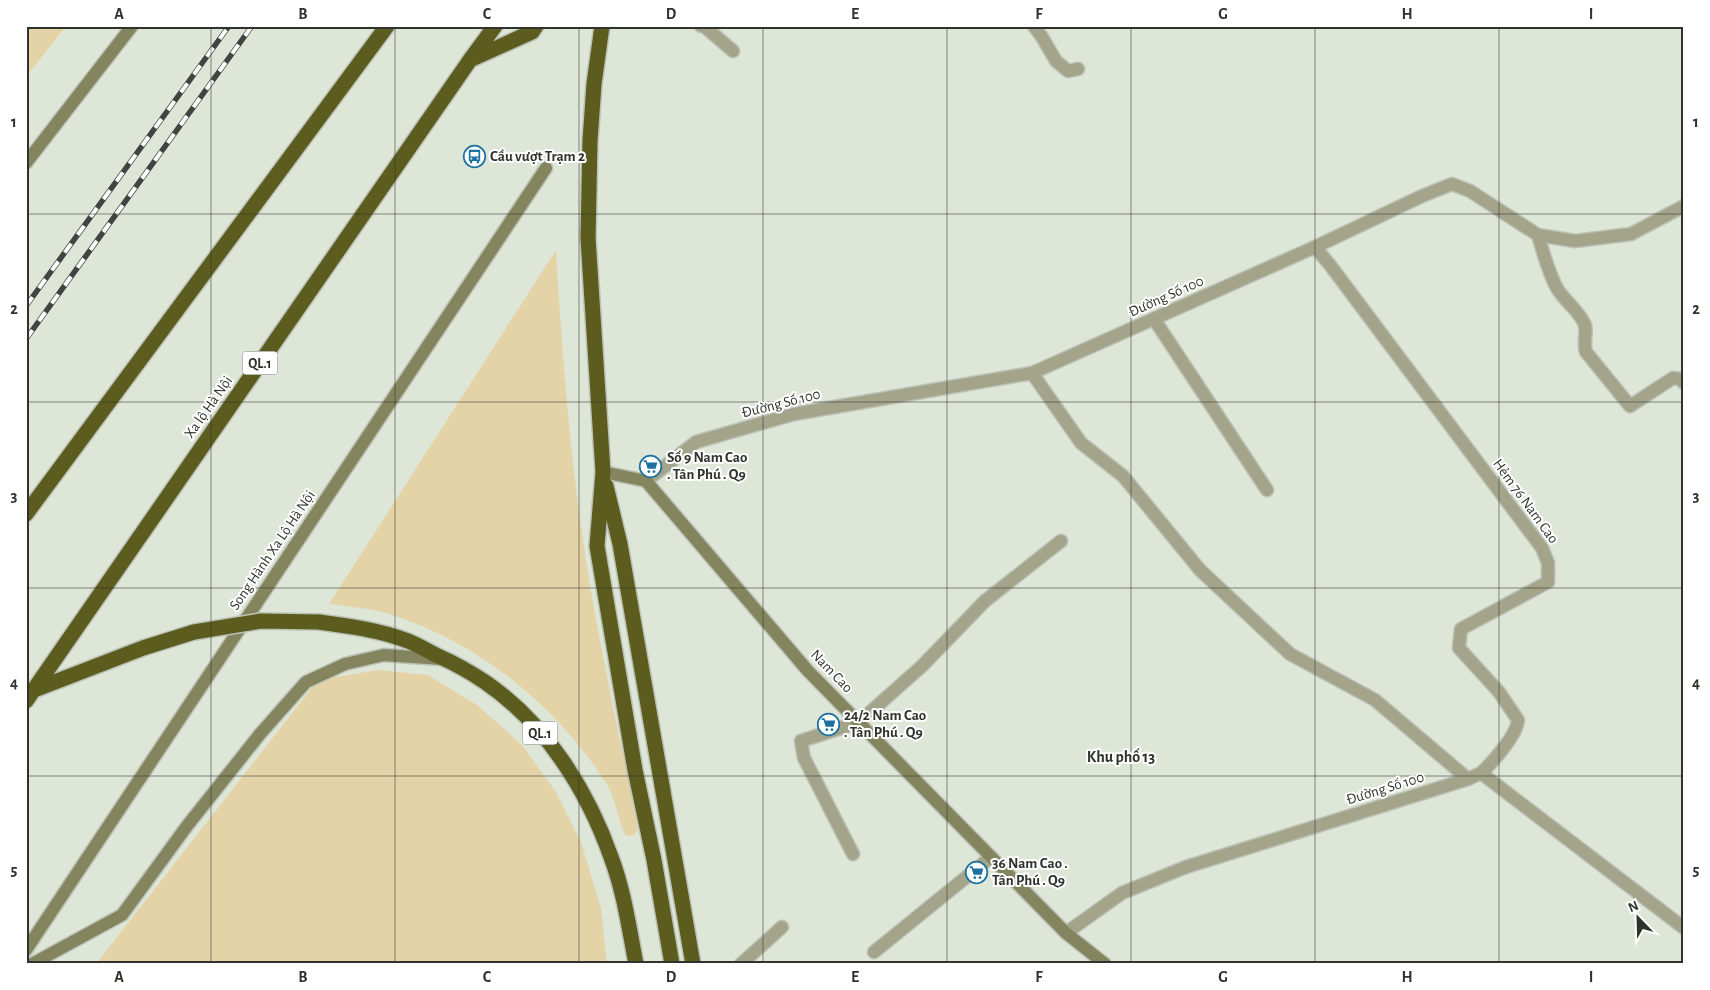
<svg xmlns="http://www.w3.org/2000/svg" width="1710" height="990" font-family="'Alegreya Sans',sans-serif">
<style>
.green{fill:#e5d3a8}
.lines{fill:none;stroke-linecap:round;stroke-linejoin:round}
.lane-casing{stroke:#bbc2b6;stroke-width:15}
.street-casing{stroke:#bbc2b6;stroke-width:15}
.secondary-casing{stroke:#bbc2b6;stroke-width:15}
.highway-casing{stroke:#bbc2b6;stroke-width:18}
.lane{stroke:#a3a48a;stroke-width:12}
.street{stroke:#a3a48a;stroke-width:12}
.secondary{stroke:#84855e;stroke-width:12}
.highway{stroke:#5c5c1f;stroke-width:15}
.rail-casing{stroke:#42453f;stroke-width:5.5}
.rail{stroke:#fff;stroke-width:4;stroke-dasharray:11;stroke-linecap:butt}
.highway-bridge-casing{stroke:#bbc2b6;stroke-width:18;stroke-linecap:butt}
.highway-bridge{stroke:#5c5c1f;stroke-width:15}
.grid{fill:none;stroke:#30332d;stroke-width:1;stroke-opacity:0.55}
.labels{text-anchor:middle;stroke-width:4;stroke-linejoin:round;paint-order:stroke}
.shield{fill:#fff;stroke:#6e706c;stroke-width:1}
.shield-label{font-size:14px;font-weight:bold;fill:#30332d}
.poi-label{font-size:15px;font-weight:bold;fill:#30332d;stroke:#fff;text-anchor:start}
.street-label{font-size:15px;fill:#30332d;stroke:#fff}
.neighbourhood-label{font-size:16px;font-weight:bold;fill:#30332d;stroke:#fff}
.neatline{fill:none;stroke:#30332d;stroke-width:2}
.grid-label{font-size:16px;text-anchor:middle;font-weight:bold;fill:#30332d}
</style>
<rect width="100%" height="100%" fill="#dee6d8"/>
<path class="green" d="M26 26H66L26 77Z
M556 250C561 334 567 419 578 503 591 609 615 715 637 820L638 830 634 835 626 836C617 819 616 798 606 783 555 703 473 638 382 612 365 608 346 606 329 604Z
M378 670 428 675 477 705 522 745 556 792 581 842 601 908 607 964H96L318 680Z"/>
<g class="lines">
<defs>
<path id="lane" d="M1034 26 1042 37 1056 61 1068 71 1078 69
M1154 319 1267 490
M1032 373 1081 443 1123 476 1200 570 1290 654 1375 700 1468 779
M853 854 804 758 801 741 859 722 922 666 985 601 1061 541
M874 952 991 857
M741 964 782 927"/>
<path id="street" d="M701 26H704L733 51
M1538 235C1543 252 1549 275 1558 290 1566 302 1580 312 1585 325 1587 334 1583 343 1586 352L1630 406 1673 378 1680 379 1684 383
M1315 247 1330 265 1542 548 1548 563V582L1461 629 1459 648 1499 692 1518 720C1517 735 1492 763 1481 773
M646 481 696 442 794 414 1032 373 1315 247 1422 196 1452 184 1470 191 1538 235 1575 241 1631 234 1684 206
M1066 933 1122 893 1186 867 1468 779 1481 773 1684 928"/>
<path id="secondary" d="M26 163 132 26
M603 472 646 481 808 671 1066 933 1105 964
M26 950 546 168
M32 964 122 915 187 826 260 734 306 682 345 664 384 655 442 659"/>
<path id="highway" d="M602 26 594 84 590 141 588 238 603 472 597 546 635 770 654 860 672 964
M472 59 532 32 536 26
M606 486 620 544 693 964
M26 514 387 26
M319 622C349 626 379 630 408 641 418 645 428 651 438 656 454 663 470 672 485 682 545 723 587 789 611 857 624 891 629 928 636 964
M34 690 143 648 194 632
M26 701 470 60 495 26"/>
</defs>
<use href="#lane" class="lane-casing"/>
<use href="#street" class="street-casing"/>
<use href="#secondary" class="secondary-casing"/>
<use href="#highway" class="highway-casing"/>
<use href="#lane" class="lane"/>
<use href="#street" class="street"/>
<use href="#secondary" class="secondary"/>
<use href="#highway" class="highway"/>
<defs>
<path id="rail" d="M26 306 229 26
M26 339 252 26"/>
</defs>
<use href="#rail" class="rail-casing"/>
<use href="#rail" class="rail"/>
<defs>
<path id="highway-bridge" d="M194 632 261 621 319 622"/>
</defs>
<use href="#highway-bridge" class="highway-bridge-casing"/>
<use href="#highway-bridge" class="highway-bridge"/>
</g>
<path class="grid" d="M211 26V964M395 26V964M579 26V964M763 26V964M947 26V964M1131 26V964M1315 26V964M1499 26V964M26 214H1684M26 402H1684M26 588H1684M26 776H1684"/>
<defs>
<symbol id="bus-ring" viewBox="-11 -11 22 22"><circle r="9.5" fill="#fff" stroke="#1c71a1" stroke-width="1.5"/><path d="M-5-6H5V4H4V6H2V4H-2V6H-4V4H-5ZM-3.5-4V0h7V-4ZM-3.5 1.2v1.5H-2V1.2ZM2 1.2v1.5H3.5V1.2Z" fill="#1c71a1"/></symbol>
<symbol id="supermarket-ring" viewBox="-11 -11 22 22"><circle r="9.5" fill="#fff" stroke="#1c71a1" stroke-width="1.5"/><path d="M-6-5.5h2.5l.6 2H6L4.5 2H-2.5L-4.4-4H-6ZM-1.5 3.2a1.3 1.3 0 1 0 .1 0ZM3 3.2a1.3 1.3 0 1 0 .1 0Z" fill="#1c71a1"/></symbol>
</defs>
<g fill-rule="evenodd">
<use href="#bus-ring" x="462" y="144" width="25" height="25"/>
<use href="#supermarket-ring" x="638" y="454" width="25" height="25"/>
<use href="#supermarket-ring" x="816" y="712" width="25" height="25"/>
<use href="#supermarket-ring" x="964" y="860" width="25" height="25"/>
</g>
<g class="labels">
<g class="shield">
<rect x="242.5" y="351.5" width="35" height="23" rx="4"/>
<rect x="522.5" y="721.5" width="35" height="23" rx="4"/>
</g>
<g class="shield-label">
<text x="260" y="368">QL.1</text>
<text x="540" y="738">QL.1</text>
</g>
<g class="poi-label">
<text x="490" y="161">Cầu vượt Trạm 2</text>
<text x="667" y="462">Số 9 Nam Cao<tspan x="667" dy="17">. Tân Phú . Q9</tspan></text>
<text x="844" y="720">24/2 Nam Cao<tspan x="844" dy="17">. Tân Phú . Q9</tspan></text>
<text x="992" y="868">36 Nam Cao .<tspan x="992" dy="17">Tân Phú . Q9</tspan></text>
</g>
<g class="street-label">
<text transform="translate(1166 296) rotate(-24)" y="5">Đường Số 100</text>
<text transform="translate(781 403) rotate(-14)" y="5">Đường Số 100</text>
<text transform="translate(208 407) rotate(-55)" y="5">Xa lộ Hà Nội</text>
<text transform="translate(1526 501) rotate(54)" y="5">Hẻm 76 Nam Cao</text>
<text transform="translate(272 550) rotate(-56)" y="5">Song Hành Xa Lộ Hà Nội</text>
<text transform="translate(832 671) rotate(46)" y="5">Nam Cao</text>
<text transform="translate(1385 788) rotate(-17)" y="5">Đường Số 100</text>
</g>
<g class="neighbourhood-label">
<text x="1121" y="762">Khu phố 13</text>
</g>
</g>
<rect width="1710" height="990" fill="none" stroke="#ffffff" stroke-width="55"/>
<g transform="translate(1638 918) rotate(337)" stroke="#ffffff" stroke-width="4" paint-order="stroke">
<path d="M0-4L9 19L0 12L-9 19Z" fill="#30332d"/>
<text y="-8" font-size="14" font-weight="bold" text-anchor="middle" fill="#30332d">N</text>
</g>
<rect x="28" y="28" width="1654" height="934" class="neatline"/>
<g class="grid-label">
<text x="119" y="19">A</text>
<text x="303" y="19">B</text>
<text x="487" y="19">C</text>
<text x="671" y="19">D</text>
<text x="855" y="19">E</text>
<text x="1039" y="19">F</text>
<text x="1223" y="19">G</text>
<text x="1407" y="19">H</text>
<text x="1591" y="19">I</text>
<text x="14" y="127">1</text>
<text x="1696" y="127">1</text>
<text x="14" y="314">2</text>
<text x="1696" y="314">2</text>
<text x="14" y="501">3</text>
<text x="1696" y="501">3</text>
<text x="14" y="688">4</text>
<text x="1696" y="688">4</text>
<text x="14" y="875">5</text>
<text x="1696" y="875">5</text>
<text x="119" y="982">A</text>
<text x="303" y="982">B</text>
<text x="487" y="982">C</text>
<text x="671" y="982">D</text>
<text x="855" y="982">E</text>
<text x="1039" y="982">F</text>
<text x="1223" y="982">G</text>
<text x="1407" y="982">H</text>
<text x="1591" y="982">I</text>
</g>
</svg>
